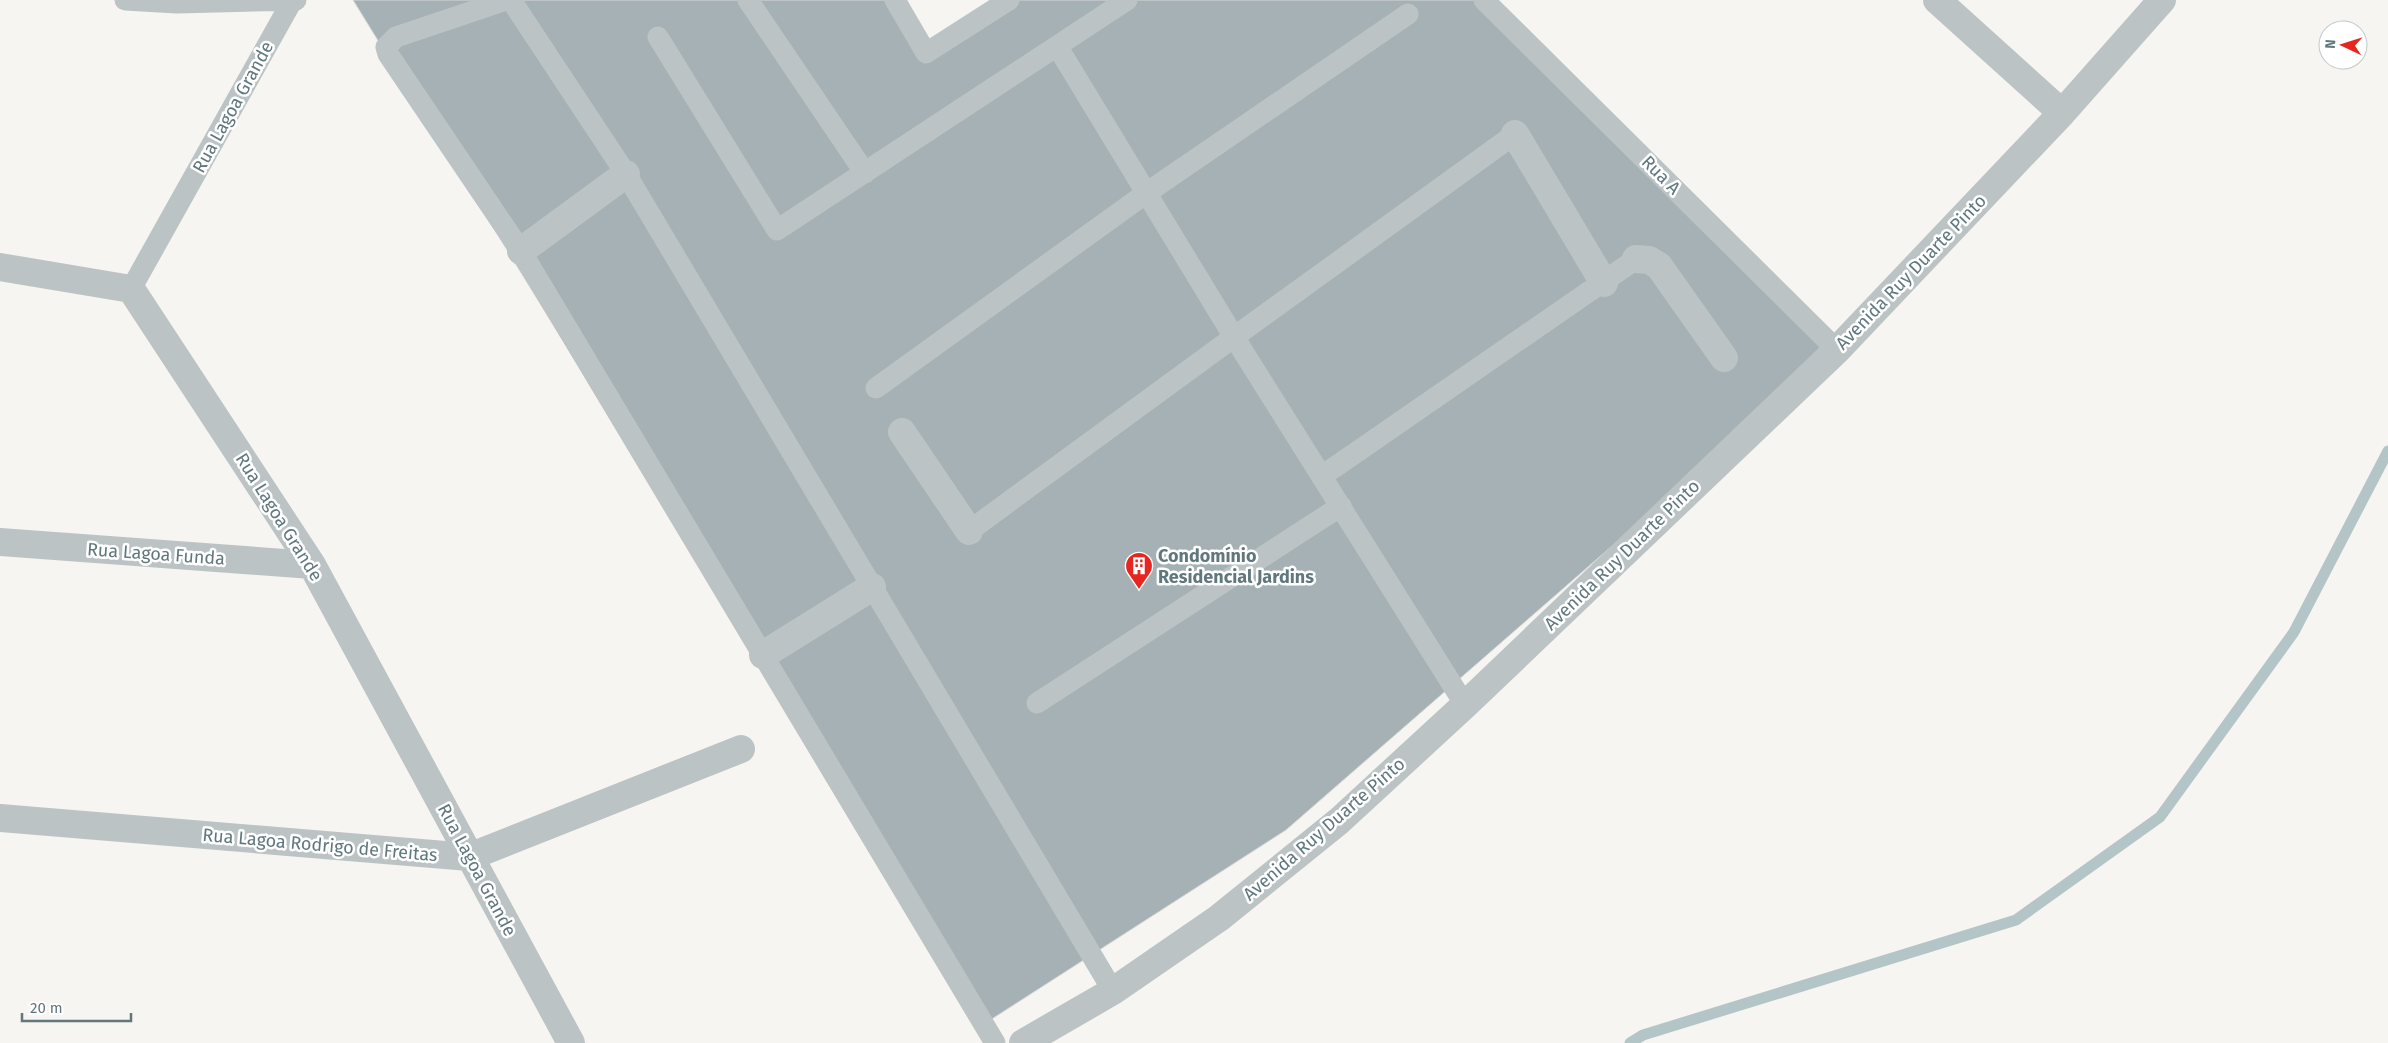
<svg xmlns="http://www.w3.org/2000/svg" width="2388" height="1043" font-family="'Fira Sans',sans-serif">
<style>
.lines{fill:none;stroke-linecap:round;stroke-linejoin:round}
.stream{stroke:#b3c5c6;stroke-width:11}
.building{fill:#a5b1b4;stroke:#d7d7d5}
.lane{stroke:#bcc3c5;stroke-width:21}
.street{stroke:#bcc3c5;stroke-width:28}
.labels{text-anchor:middle;stroke-width:5;stroke-linejoin:round;paint-order:stroke}
.street-label{font-size:18px;fill:#60777e;stroke:#fff}
.poi-label{font-size:18px;font-weight:bold;fill:#60777e;stroke:#fff;text-anchor:start}
</style>
<rect width="100%" height="100%" fill="#f6f5f2"/>
<g class="lines">
<path class="stream" d="M1630 1043 1643 1035 2016 920 2160 817 2294 632 2388 451"/>
</g>
<path class="building" d="M353 0H895L926 53 1010 0H1484L1837 350 1286 830 984 1024Z"/>
<g class="lines">
<path class="lane" d="M125 0 177 3 296 0
M506 0 396 37 386 47 388 54 521 251 995 1043
M511 0 626 174 1113 991
M748 0 865 173
M895 0 926 53 1009 0
M1484 0 1837 350
M658 37 777 230 1127 0
M1057 46 1234 337 1465 705
M131 289 292 1
M876 388 1145 194 1408 14
M1322 476 1636 259
M969 531 1234 337 1515 134
M1037 703 1341 506"/>
<path class="street" d="M1937 0 2062 113
M1515 134 1604 283
M521 251 626 174
M1636 259 1649 260 1659 266 1724 358
M0 267 131 289 312 565 571 1043
M902 432 969 531
M0 542 312 565
M763 655 872 587
M0 818 469 857 741 749
M1023 1043 1113 991 1219 918 1339 821 1465 705 1837 350 2062 113 2162 0"/>
</g>
<defs>
<symbol id="building-pin" viewBox="-11 -11 22 30"><path d="M0 17L-7.5 6A9.5 9.5 0 1 1 7.5 6Z" fill="#e62621" stroke="#fff"/><path d="M-4-6H4V6H1V3H-1V6H-4ZM-2.5-4.3h1.7v1.8h-1.7ZM.8-4.3h1.7v1.8H.8ZM-2.5-1h1.7V.8h-1.7ZM.8-1h1.7V.8H.8Z" fill="#fff"/></symbol>
</defs>
<g fill-rule="evenodd">
<use href="#building-pin" x="1123" y="550" width="32" height="43"/>
</g>
<g class="labels">
<g class="street-label">
<text transform="translate(233 107) rotate(-61)" y="6">Rua Lagoa Grande</text>
<text transform="translate(1661 175) rotate(45)" y="6">Rua A</text>
<text transform="translate(1911 272) rotate(-46)" y="6">Avenida Ruy Duarte Pinto</text>
<text transform="translate(279 517) rotate(58)" y="6">Rua Lagoa Grande</text>
<text transform="translate(156 554) rotate(4)" y="6">Rua Lagoa Funda</text>
<text transform="translate(1622 555) rotate(-44)" y="6">Avenida Ruy Duarte Pinto</text>
<text transform="translate(1324 829) rotate(-41)" y="6">Avenida Ruy Duarte Pinto</text>
<text transform="translate(320 845) rotate(5)" y="6">Rua Lagoa Rodrigo de Freitas</text>
<text transform="translate(477 870) rotate(62)" y="6">Rua Lagoa Grande</text>
</g>
<g class="poi-label">
<text x="1158" y="562">Condomínio<tspan x="1158" dy="21">Residencial Jardins</tspan></text>
</g>
</g>
<g transform="translate(2343 45) rotate(274)"><circle r="24" fill="#ffffff" stroke="#bfc9cb"/>
<path d="M0-4L9 19L0 12L-9 19Z" fill="#e62621"/>
<text y="-8" font-size="14" font-weight="bold" text-anchor="middle" fill="#60777e">N</text>
</g>
<path d="M22 1013v8h109v-8" fill="none" stroke="#60777e" stroke-width="2.5"/>
<text x="30" y="1013" font-size="15" fill="#60777e" stroke="#ffffff" stroke-width="4" paint-order="stroke">20 m</text>
</svg>
